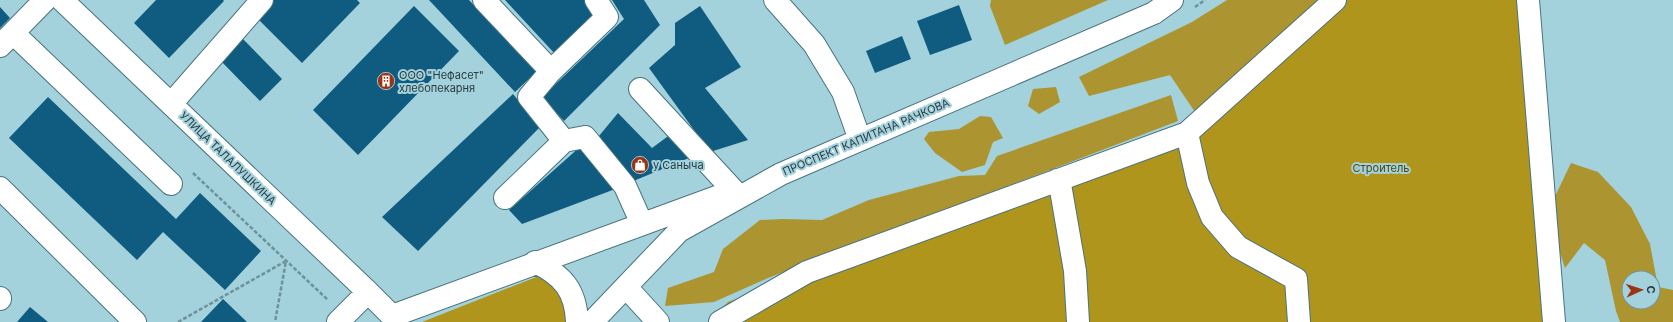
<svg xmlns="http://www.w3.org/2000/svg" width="1673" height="322" font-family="Inter,sans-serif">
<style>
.green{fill:#af951c}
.forest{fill:#ac9430;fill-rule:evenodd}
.building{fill:#105c80}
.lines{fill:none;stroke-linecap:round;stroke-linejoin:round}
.minor-casing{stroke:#49747f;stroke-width:24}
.path{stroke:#6f919a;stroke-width:2.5;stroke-dasharray:4 2;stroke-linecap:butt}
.minor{stroke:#fff;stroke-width:22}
.labels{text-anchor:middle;stroke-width:4;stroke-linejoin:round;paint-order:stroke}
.poi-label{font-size:11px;fill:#2a3c41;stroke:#a3d1dc;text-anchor:start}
.street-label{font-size:11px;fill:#2a3c41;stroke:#a3d1dc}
.park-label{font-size:11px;fill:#50440e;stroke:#a3d1dc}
</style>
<rect width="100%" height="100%" fill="#a3d1dc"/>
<path class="green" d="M1332 0H1521L1546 322H708L728 302 1204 133Z
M549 272 571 316 566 322H422Z"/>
<path class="forest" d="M991 0H1108L1005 45 990 6Z
M1227 0H1338L1199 118 1170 75 1089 96 1079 77 1192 22Z
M1056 87 1060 102 1039 114 1028 106 1033 89Z
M1171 95 1178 121 768 278 714 302 665 306 668 288 714 272 723 249 760 220 784 219 822 220 869 200 959 176 985 175 997 156Z
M980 116 991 117 1003 138 993 142 985 165 962 172 935 153 924 139 929 132 959 129Z
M1571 163 1598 172 1631 207 1650 244 1658 287 1673 290V322H1620L1616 311 1605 260 1584 243 1565 268 1547 213ZM1629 278H1653V302H1629Z"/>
<path class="building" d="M156 0H223L224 1 169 58 134 23Z
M273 0H357L360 3 302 63 256 17Z
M429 0H469L536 72 515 92Z
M505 0H584L598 15 556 55Z
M612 0H644L660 25 564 121 542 97 624 19Z
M959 5 972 40 930 55 917 21Z
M414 6 459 51 358 155 313 110Z
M700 6 741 67 705 88 748 140 710 152 649 68 675 45V23Z
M0 7 10 18 0 28Z
M902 36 911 59 875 73 866 51Z
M243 39 282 79 260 101 221 61Z
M513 94 540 127 418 251 382 217Z
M48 97 176 219 200 193 261 251 225 290 163 232 137 260 9 138Z
M618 113 652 148 671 134 689 158 631 182 599 136Z
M581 146 618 188 522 224 509 210Z
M223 299 247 322H201Z
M30 307 48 322H17Z"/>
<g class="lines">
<defs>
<path id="minor" d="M62 0 368 292 392 316 397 322
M484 0 551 71 607 17 596 0
M775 0 814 44 843 92 860 140
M1528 0 1554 322
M13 33 171 184
M0 46 45 0
M551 71 529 97 564 141
M640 89 734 191
M171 104 262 0
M1187 133 1198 183 1212 217 1238 247 1296 279 1299 322
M1057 180 1061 190 1075 271 1078 322
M0 188 135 322
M505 198 564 141 585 137 625 186 642 224
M535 262C563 275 576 291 577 322
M626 287 658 322
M0 298V299
M392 316 722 195
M338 322 368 292
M592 322 679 231 781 174 1154 13 1172 0
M720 322 807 272 1187 133 1335 0"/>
</defs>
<use href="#minor" class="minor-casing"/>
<path class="path" d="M1195 7 1205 0
M193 173 328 300
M178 322 286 261 275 322"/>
<use href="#minor" class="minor"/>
</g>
<defs>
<symbol id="building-disc" viewBox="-11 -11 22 22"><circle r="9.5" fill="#9b3316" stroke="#a3d1dc"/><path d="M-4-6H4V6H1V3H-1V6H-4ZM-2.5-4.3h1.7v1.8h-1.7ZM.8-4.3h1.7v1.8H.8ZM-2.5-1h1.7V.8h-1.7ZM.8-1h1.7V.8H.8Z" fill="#fff"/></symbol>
<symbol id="shop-disc" viewBox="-11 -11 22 22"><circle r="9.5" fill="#9b3316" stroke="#a3d1dc"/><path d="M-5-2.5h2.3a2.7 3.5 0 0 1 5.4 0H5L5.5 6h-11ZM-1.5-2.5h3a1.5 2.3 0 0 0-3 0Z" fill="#fff"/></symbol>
</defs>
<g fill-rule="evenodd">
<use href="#building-disc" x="376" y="71" width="20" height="20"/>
<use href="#shop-disc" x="630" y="155" width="20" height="20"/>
</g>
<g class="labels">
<g class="poi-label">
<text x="399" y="79">ООО "Нефасет"<tspan x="399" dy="13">хлебопекарня</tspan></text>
<text x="653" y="169">у Саныча</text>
</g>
<g class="street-label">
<text transform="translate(866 137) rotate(-23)" y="4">ПРОСПЕКТ КАПИТАНА РАЧКОВА</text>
<text transform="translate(228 158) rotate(44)" y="4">УЛИЦА ТАЛАЛУШКИНА</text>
</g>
<g class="park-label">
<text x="1381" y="172">Строитель</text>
</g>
</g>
<g transform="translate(1641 290) rotate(87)"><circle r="19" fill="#a3d1dc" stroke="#73959e"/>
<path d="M0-3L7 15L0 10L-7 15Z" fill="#9b3316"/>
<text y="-6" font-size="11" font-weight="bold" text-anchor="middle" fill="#2a3c41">С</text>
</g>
</svg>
